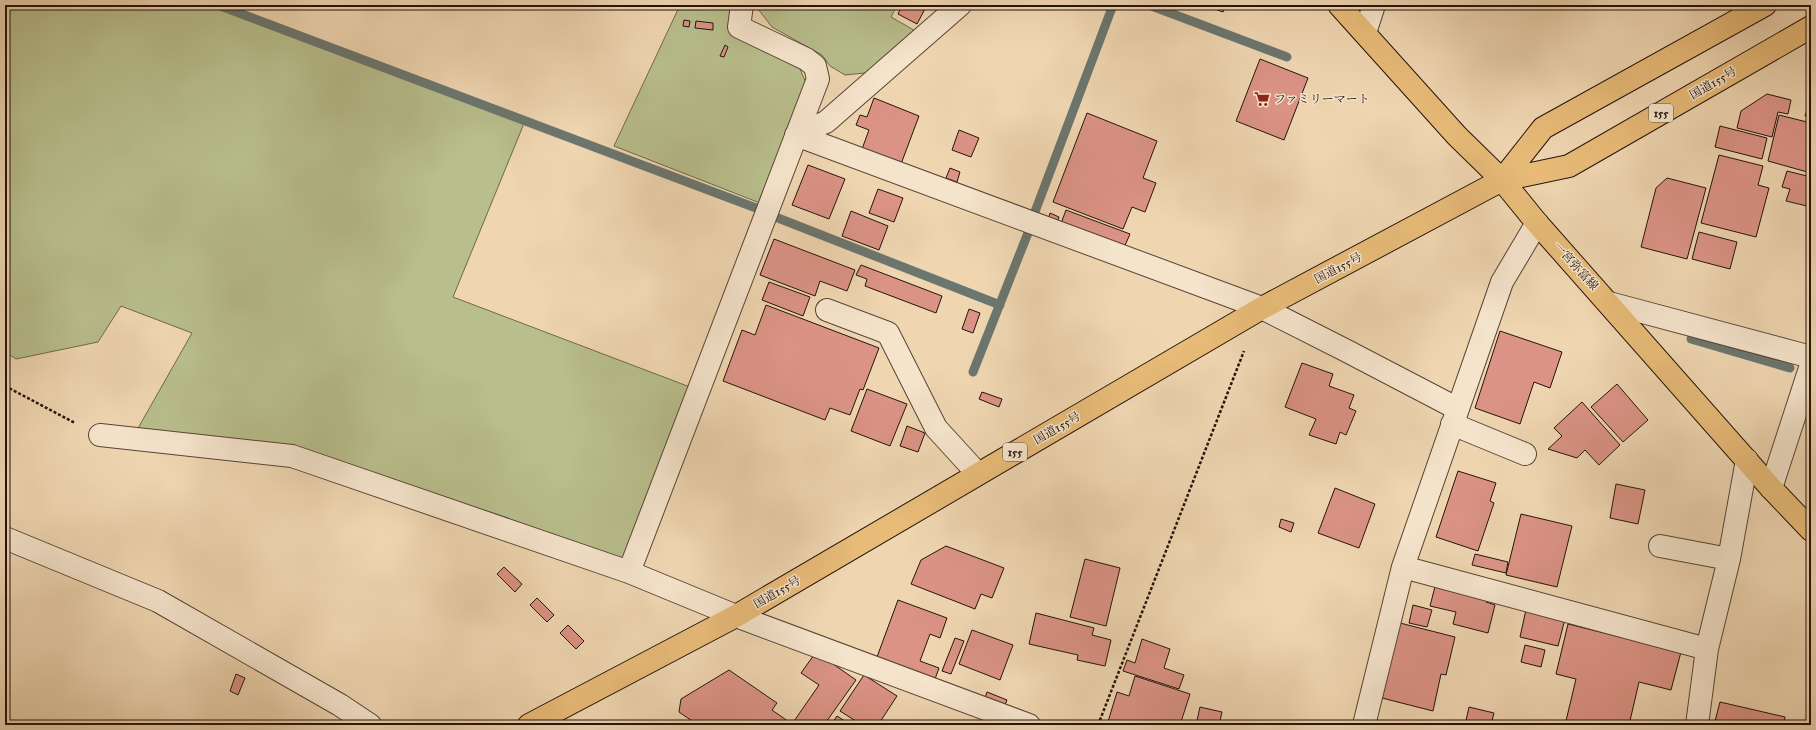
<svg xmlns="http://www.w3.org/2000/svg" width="1816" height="730" font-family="'IM FELL Great Primer','Noto Serif JP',serif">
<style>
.green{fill:#b8be8c;stroke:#6e684c}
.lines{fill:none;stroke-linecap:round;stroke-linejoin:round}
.stream{stroke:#6b766f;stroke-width:9}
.building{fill:#db9385;stroke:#24130c}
.minor-casing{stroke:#574435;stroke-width:24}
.major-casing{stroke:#24130c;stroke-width:24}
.highway-casing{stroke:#24130c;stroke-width:24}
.path{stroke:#24130c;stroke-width:2.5;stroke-dasharray:3 2;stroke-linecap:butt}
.minor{stroke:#f5e4cc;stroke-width:22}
.major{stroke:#e8bb78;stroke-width:22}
.highway{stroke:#e8bb78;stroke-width:22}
.labels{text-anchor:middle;stroke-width:3;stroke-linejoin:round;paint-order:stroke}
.shield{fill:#f5e4cc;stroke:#635246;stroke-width:1}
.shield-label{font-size:11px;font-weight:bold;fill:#24130c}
.street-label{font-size:12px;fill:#24130c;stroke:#f5e4cc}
.poi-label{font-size:12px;fill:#24130c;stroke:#f5e4cc;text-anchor:start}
</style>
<rect width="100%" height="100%" fill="#efd6b1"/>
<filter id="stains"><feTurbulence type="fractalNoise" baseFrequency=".005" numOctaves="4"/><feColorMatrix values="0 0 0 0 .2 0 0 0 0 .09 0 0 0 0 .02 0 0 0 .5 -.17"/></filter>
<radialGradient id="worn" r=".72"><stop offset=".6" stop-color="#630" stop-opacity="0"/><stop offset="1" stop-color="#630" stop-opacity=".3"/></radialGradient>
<path class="green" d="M5 5H218L525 121 453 297 690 387 624 563 295 449 137 430 192 333 121 306 98 342 16 359 5 352Z
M680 5H735L730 33 800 69 806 83 760 203 614 146Z
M758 5H897L891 17 919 33 865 73 845 75 830 66 822 55 772 27 758 9Z"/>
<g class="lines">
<path class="stream" d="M218 5 756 208
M1149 5 1287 57
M1033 217 1113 5
M778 218 1000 305
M1691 339 1790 368
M973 372 1028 233"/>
</g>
<path class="building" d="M902 5H927L917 24 898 14Z
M1204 5H1226L1223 12Z
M684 20 690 21 689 27 683 26Z
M696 21 713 23V30L695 28Z
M725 45 728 47 724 57 720 56Z
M1260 59 1308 78 1284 140 1236 121Z
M1767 94 1791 100 1788 114 1778 112 1772 137 1737 128 1741 111Z
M874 98 919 116 901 164 862 149 869 130 856 125 860 115 867 117Z
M1809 104H1811V118L1805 116Z
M1087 113 1157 141 1143 178 1156 183 1145 212 1132 207 1123 229 1053 202Z
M1779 115 1811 123V173L1768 161Z
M1720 126 1767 138 1762 159 1715 147Z
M959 130 979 138 971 157 952 150Z
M1719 155 1763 166 1758 185 1769 188 1756 237 1701 223Z
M808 165 845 179 829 219 792 205Z
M950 168 960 172 957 182 946 178Z
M1787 171 1811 177V207L1786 201 1790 189 1782 187Z
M1667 178 1706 188 1687 259 1641 247 1656 188Z
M878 189 903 198 894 222 869 213Z
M1066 210 1130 234 1123 250 1060 226Z
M851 211 888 226 879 250 842 236Z
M1050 213 1059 217 1057 223 1048 220Z
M1699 232 1737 242 1730 269 1692 259Z
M774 239 855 270 847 291 820 281 815 296 760 275Z
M861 265 942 296 936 313 865 286 867 279 856 275Z
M769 282 810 297 803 316 762 300Z
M766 305 879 348 863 390 860 389 850 415 830 408 825 420 723 381 742 330 755 335Z
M969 309 980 313 973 333 962 329Z
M1500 331 1562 352 1550 388 1534 382 1520 424 1475 408Z
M1302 363 1333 374 1329 386 1354 395 1349 408 1356 411 1346 435 1340 432 1336 444 1309 435 1316 419 1285 407Z
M1617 384 1648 420 1623 442 1591 407Z
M867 389 907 404 890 446 851 431Z
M982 392 1002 399 999 407 979 399Z
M1582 402 1620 445 1599 465 1585 450 1577 458 1548 449 1562 436 1554 428Z
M907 426 925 433 918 452 900 446Z
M1458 471 1496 483 1490 501 1494 503 1478 551 1436 537Z
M1616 484 1645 490 1638 524 1610 518Z
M1335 488 1375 504 1359 548 1318 533Z
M1521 514 1572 526 1557 587 1506 575Z
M1281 519 1294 523 1291 532 1279 527Z
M946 546 1004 568 992 598 981 594 975 609 911 584 921 560Z
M1475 554 1508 562 1506 573 1472 565Z
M1085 559 1120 568 1106 626 1070 617Z
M504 567 522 584 515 592 497 574Z
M1437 579 1489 592 1486 602 1495 605 1488 633 1453 624 1456 612 1430 606Z
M537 598 554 615 547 622 530 605Z
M898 600 947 618 940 638 930 634 920 661 939 668 935 679 877 657Z
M1413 605 1432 610 1427 627 1409 623Z
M1527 605 1566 615 1558 646 1520 637Z
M1036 613 1094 628 1092 635 1111 640 1105 666 1077 660 1078 655 1029 644Z
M1400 623 1455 637 1446 675 1441 674 1433 711 1382 698Z
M1568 624 1681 652 1671 690 1639 682 1629 725H1565L1576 679 1556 674Z
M568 625 584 641 576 649 560 633Z
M972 630 1013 645 1000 680 959 664Z
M955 638 964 641 951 674 942 671Z
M1142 639 1170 649 1164 668 1184 675 1179 689 1123 671 1127 660 1135 663Z
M1525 645 1545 650 1541 667 1521 662Z
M816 652 856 680 824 725H698L679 712 681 699 729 670 777 703 772 710 792 724 819 685 801 673Z
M236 674 245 678 238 695 230 691Z
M864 675 897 696 878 725H862L840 711Z
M1135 676 1190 694 1180 725H1107L1117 692 1129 696Z
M987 692 1007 700 1003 710 983 703Z
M1720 702 1785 717 1784 725H1714Z
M1200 707 1222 712 1219 725H1196Z
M1469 707 1494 713 1491 725H1465Z
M837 716 851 725H831Z"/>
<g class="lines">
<defs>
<path id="minor" d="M1365 33 1374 5
M796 135 1262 308 1343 349 1458 409
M796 135 826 122 960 5
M1609 303 1811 357
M827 310 888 333 936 428 978 474
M1452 424 1525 454
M100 435 292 456 629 572 736 616 1029 725
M1771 488 1811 365
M5 538 158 601 340 705 370 725
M1660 546 1729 559
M1403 567 1707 649
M629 572 818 79 815 66 806 59 739 27 742 5
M1364 725 1403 567 1502 282 1537 223
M1697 725 1707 649 1729 559 1747 460"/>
<path id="major" d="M1339 5 1457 136 1502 180 1537 223 1771 488 1811 530"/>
<path id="highway" d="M1502 180 1543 128 1765 5
M529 725 736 616 1262 308 1502 180 1569 166 1811 27"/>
</defs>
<use href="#minor" class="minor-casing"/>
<use href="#major" class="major-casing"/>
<use href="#highway" class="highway-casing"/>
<path class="path" d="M5 386 75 423
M1098 725 1244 351"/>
<use href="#minor" class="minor"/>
<use href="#major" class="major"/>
<use href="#highway" class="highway"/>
</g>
<defs>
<symbol id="supermarket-bare" viewBox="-9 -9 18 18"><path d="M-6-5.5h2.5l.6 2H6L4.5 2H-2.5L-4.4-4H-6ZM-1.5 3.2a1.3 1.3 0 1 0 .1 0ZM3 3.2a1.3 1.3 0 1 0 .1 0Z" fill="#8f2418" stroke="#f5e4cc" stroke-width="2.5" paint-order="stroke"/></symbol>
</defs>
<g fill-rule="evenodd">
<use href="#supermarket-bare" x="1251" y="88" width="22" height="22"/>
</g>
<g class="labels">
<g class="shield">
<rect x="1649" y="104" width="24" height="18" rx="3"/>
<rect x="1003" y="443" width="24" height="18" rx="3"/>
</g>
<g class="shield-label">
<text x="1661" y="117">155</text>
<text x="1015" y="456">155</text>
</g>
<g class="street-label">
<text transform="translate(1713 83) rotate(-30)" y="4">国道155号</text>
<text transform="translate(1576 266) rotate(48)" y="4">一宮弥富線</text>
<text transform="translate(1338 268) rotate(-28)" y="4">国道155号</text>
<text transform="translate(1057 428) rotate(-30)" y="4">国道155号</text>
<text transform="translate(777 592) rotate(-30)" y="4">国道155号</text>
</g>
<g class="poi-label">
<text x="1274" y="103">ファミリーマート</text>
</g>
</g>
<rect width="1816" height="730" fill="none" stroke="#efd6b1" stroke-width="20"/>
<rect x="6" y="6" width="1804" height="718" fill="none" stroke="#24130c" stroke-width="2"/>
<rect x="10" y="10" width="1796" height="710" fill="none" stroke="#24130c"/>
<rect width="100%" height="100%" filter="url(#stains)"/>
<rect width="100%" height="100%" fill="url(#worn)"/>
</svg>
